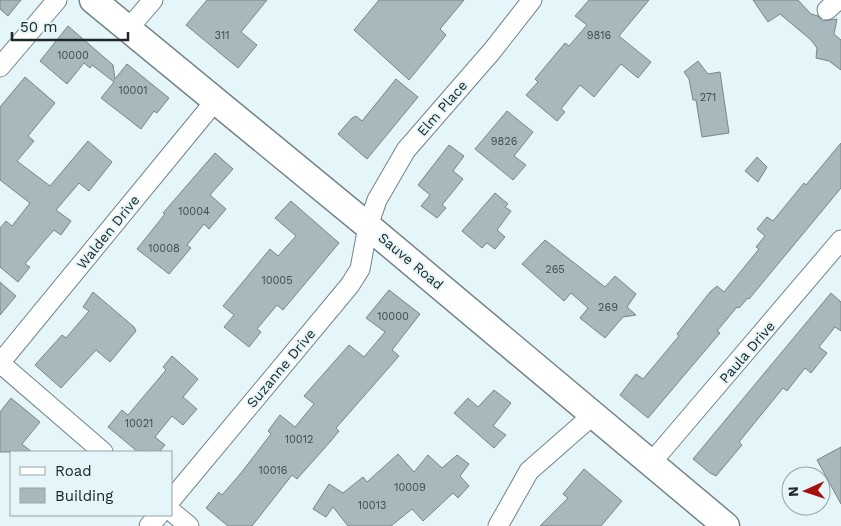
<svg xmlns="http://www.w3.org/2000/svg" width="841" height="526" font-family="'Work Sans',sans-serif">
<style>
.building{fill:#a7b9bc;stroke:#76878a}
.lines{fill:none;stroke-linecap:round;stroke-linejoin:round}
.street-casing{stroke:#738488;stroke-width:21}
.secondary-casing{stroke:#738488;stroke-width:29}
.street{stroke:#fff;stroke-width:19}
.secondary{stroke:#fff;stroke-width:26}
.labels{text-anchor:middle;stroke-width:4;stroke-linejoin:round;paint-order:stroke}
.number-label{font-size:11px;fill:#424c4e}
.street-label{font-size:14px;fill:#202729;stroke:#e4f6fa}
</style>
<rect width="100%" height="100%" fill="#e4f6fa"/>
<path class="building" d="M0 0H21L8 16 0 9Z
M207 0H267L241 32 257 45 238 68 186 25Z
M379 0H464L440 29 446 35 409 80 354 30Z
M589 0H649L619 36 651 62 638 78 621 64 594 97 580 85 561 109 565 112 557 121 526 95 538 82 535 79 565 43 569 46 587 25 575 16Z
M753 0H798L811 14 818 16 823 21 837 19 834 34 841 40V70L829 61 816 58 817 48 811 40 780 14 768 22Z
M68 26 113 65 115 79 127 64 169 98 157 113 154 111 141 129 101 98 114 82 92 65 90 68 84 63 67 84 40 61Z
M698 61 708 74 720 72 729 133 702 137 696 100H693L689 79 684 72Z
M25 77 55 103 28 136 34 141 17 161 50 186 88 141 112 162 89 191 79 183 56 210 71 221 61 235 54 230 45 240 25 264 30 267 18 282 0 267V228L6 221 12 226 30 203 0 180V107Z
M396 79 418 97 367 159 338 134 352 118 356 116 362 121Z
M507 111 533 132 514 156 526 165 513 180 475 149Z
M841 143V188L749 299 748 298 739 308 737 307 717 331 720 333 648 418 620 395 636 374 643 379 679 336 677 334 710 292 717 286 724 292 759 249 756 247 765 236 757 229 767 217 773 221 804 183 806 185Z
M449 145 464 156 453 171 463 179 442 205 446 208 437 218 421 206 430 195 418 185Z
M215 153 233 169 210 195 226 209 209 229 204 224 187 245 191 248 169 274 137 249 165 214 163 213Z
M757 157 767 167 758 182 745 171Z
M495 193 508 204 505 207 511 211 497 230 505 237 495 249 487 243 482 248 462 231Z
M291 201 339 243 283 310 277 305 257 329 261 332 249 347 224 327 234 315 223 306 270 249 278 256 296 236 275 218Z
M545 240 605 287 615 276 636 294 627 307 636 315 623 317 605 338 580 318 588 308 571 293 564 301 522 264Z
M0 282 16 296 0 315Z
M389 290 420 314 392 350 399 356 336 428 339 431 330 442 297 479 292 475 252 526H228L206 508 219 492 222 495 241 473 271 434 268 431 280 415 295 427 314 404 304 396 349 345 364 357 385 332 366 318Z
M93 292 134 327 136 331 110 362 96 350 61 388 35 365 62 335 66 338 89 311 83 307Z
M831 293 841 302V331L835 327 819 347 827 353 811 373 805 368 787 391 783 388 739 442 742 445 716 476 710 473 693 459Z
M172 356 198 379 183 397 197 409 183 425 172 416 155 437 165 445 159 452H138L108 427 122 410 128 415 166 370 163 367Z
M494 390 511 403 493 426 506 435 494 448 454 413 468 398 478 407Z
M11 398 40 422 22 444 32 452H0V412Z
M841 447V504L817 460Z
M398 454 414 472 428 455 442 468 457 455 469 464 460 476 469 486 458 498 453 493 423 521 412 509 391 526H348L333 507 326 517 313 509 329 484 343 493 363 477 367 482Z
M584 469 622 501 601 526H540L568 498 563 494Z"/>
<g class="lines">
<defs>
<path id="street" d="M827 10 838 0
M128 29 153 0
M0 67 57 0
M0 363 216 100
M0 363 103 452
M651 463 841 240
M171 500 350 285 360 269 368 226 377 200 406 150 492 51 532 0
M171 511 189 526
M149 526 159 515
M498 526 529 471 594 414"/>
<path id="secondary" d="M93 0 368 226 726 526"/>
</defs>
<use href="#street" class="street-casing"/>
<use href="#secondary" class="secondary-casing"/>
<use href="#street" class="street"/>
<use href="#secondary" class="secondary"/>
</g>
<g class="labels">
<g class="number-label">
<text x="222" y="39">311</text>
<text x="599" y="39">9816</text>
<text x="73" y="59">10000</text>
<text x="133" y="94">10001</text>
<text x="708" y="101">271</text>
<text x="504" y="145">9826</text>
<text x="194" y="215">10004</text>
<text x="164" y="252">10008</text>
<text x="555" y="273">265</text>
<text x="277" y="284">10005</text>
<text x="608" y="311">269</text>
<text x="393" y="320">10000</text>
<text x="139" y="427">10021</text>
<text x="299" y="443">10012</text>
<text x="273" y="474">10016</text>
<text x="410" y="491">10009</text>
<text x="372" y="509">10013</text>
</g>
<g class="street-label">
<text transform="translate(442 108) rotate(-49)" y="5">Elm Place</text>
<text transform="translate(108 232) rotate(-51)" y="5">Walden Drive</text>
<text transform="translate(411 261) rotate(40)" y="5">Sauve Road</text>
<text transform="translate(747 352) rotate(-49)" y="5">Paula Drive</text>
<text transform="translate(281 368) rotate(-50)" y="5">Suzanne Drive</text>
</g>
</g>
<rect x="10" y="451" width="162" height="65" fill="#e4f6fa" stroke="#96a3a6"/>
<rect x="20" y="467" width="25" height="8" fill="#ffffff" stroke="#96a3a6"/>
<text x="55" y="476" font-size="15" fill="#202729">Road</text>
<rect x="20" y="488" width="25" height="15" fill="#a7b9bc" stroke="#96a3a6"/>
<text x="55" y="501" font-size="15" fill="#202729">Building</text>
<g transform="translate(806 491) rotate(267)"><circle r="24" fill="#e4f6fa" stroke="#96a3a6"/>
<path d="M0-4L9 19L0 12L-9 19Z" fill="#a5100c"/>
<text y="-8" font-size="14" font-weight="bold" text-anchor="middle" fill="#202729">N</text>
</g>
<path d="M12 32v8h116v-8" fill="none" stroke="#202729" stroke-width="2.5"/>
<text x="20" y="32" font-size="15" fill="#202729" stroke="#e4f6fa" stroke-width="4" paint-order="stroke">50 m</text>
</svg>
